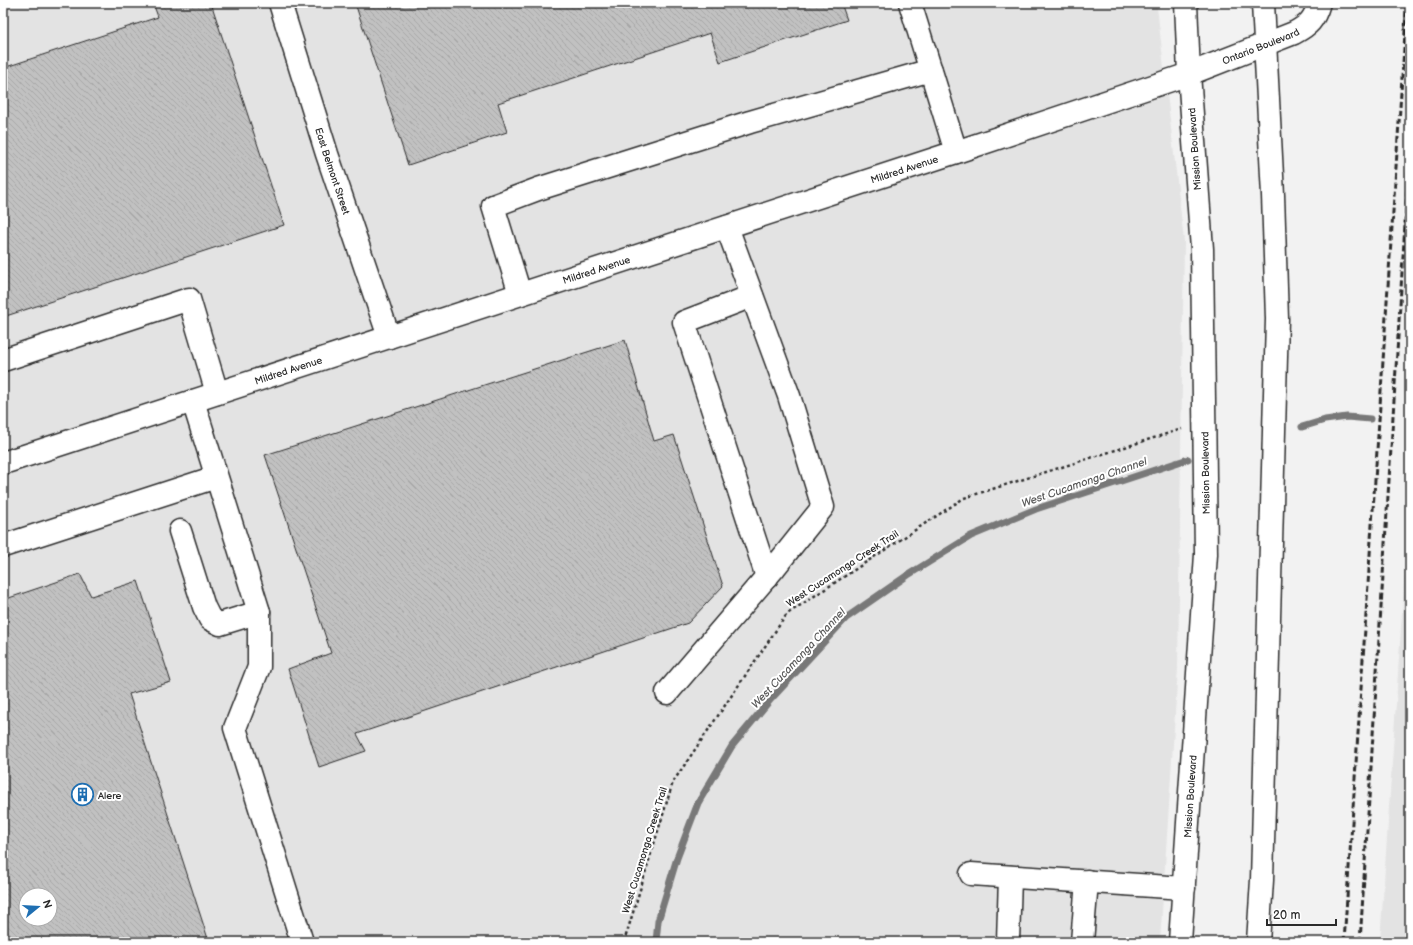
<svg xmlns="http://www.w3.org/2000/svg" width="1413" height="945" font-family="'Balsamiq Sans',sans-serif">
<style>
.built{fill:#e3e3e3;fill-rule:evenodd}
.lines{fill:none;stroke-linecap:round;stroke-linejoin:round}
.stream{stroke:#787878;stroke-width:7}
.building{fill:url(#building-back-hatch);stroke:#2b2b2b;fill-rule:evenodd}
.minor-casing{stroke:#2b2b2b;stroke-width:25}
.major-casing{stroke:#2b2b2b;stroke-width:25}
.path{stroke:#2b2b2b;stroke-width:2.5;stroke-dasharray:3 3;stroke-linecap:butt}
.minor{stroke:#fff;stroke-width:22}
.major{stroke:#fff;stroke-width:22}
.rail{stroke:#2b2b2b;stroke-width:3;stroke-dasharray:6 3;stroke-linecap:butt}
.labels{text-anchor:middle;stroke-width:4;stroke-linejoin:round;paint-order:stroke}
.street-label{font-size:10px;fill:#2b2b2b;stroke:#fff}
.poi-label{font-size:10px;fill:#2b2b2b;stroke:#fff;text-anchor:start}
.water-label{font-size:11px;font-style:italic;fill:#585858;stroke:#fff}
</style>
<defs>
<pattern id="building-back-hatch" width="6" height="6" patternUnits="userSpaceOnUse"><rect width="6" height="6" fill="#c1c1c1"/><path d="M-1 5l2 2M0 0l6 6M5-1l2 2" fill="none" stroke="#a6a6a6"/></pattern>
</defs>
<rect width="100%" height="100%" fill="#f2f2f2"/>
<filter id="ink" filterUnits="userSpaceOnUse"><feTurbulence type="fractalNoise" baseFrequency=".025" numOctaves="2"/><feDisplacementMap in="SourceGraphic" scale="8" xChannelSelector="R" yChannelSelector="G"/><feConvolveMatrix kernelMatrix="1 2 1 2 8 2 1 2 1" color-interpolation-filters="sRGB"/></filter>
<g filter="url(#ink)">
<path class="built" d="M3 3H1169L1157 7 1184 241 1178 668 1160 942H3ZM26 895H50V919H26Z
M1410 494V942H1380Z"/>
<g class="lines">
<path class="stream" d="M1302 427 1325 420 1347 417 1370 419
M656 942 658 921 677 858 698 803 732 746 771 699 846 618 908 575 971 536 1036 509 1188 459"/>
</g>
<path class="building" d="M153 3H211L284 225 3 317V68L158 17Z
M355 3H841L847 20 720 62 710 33 498 103 507 132 408 165Z
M625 340 654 441 674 435 723 586 688 623 357 734 366 751 319 767 288 669 331 653 265 455Z
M80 574 91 596 138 581 171 682 129 694 209 942H3V600ZM26 895H50V919H26Z"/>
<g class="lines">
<defs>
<g id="minor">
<path id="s1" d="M280 3 327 154 389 337"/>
<path d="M910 3 956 152"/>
<path d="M520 294 493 206 538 189 750 122 931 70"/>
<path d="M752 296 684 322 767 577"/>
<path d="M3 360 189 299 217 393"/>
<path d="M193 401 259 612V667L235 728 302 942"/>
<path id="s2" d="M3 463 956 152 1189 74 1294 33C1309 25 1314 20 1319 3"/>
<path d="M180 531 204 607 210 619 220 624 259 612"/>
<path d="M3 546 216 477"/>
<path d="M667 693 775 567 823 507 789 396 727 227"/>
<path d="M971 874 1184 888"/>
<path d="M1008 942 1010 877"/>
<path d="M1082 942 1087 881"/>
</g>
<g id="major">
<path id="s3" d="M1180 942 1206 554 1202 249 1189 74 1186 3"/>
<path d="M1258 942 1262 880 1277 319 1273 195 1263 3"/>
</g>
</defs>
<use href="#minor" class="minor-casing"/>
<use href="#major" class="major-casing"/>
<path class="path" d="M624 942 673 782 787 614 964 498 1182 429"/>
<use href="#minor" class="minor"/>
<use href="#major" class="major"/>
<path class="rail" d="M1344 942 1407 3
M1360 942 1410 145"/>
</g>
</g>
<defs>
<symbol id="building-ring" viewBox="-11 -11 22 22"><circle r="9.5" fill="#fff" stroke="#1f6fb2" stroke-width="1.5"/><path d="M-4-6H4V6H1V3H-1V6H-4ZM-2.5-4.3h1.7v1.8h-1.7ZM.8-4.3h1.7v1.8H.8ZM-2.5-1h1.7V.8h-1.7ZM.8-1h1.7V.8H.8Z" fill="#1f6fb2"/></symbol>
</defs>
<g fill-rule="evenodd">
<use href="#building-ring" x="70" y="782" width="25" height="25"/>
</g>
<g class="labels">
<g class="street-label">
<text dy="4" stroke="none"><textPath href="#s2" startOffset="1325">Ontario Boulevard</textPath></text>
<text transform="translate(1194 149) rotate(-94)" y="4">Mission Boulevard</text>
<text dy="4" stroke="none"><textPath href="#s2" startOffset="948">Mildred Avenue</textPath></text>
<text dy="4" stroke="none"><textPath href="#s1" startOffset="176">East Belmont Street</textPath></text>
<text dy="4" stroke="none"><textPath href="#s2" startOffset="624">Mildred Avenue</textPath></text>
<text dy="4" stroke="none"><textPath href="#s2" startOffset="300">Mildred Avenue</textPath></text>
<text transform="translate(1205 473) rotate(-91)" y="4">Mission Boulevard</text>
<text transform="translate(842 568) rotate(-33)" y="4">West Cucamonga Creek Trail</text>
<text dy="4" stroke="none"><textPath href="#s3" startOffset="146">Mission Boulevard</textPath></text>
<text transform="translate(644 850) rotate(-73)" y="4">West Cucamonga Creek Trail</text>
</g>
<g class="poi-label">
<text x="98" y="799">Alere</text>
</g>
<g class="water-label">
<text transform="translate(1084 482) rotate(-19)" y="4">West Cucamonga Channel</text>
<text transform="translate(798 658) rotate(-47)" y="4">West Cucamonga Channel</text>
</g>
</g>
<rect width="1413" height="945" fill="none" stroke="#fff" stroke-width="16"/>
<rect x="8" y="8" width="1397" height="929" fill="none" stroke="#2b2b2b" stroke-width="1.5" filter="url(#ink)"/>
<g transform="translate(38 907) rotate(72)"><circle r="19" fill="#ffffff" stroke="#aaaaaa"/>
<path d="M0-3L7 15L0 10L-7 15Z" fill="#1f6fb2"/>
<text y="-6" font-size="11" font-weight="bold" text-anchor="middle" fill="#2b2b2b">N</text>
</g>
<path d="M1267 919v6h69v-6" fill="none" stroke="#2b2b2b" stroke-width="2"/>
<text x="1273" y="919" font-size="12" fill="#2b2b2b" stroke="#ffffff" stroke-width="3" paint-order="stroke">20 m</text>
</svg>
